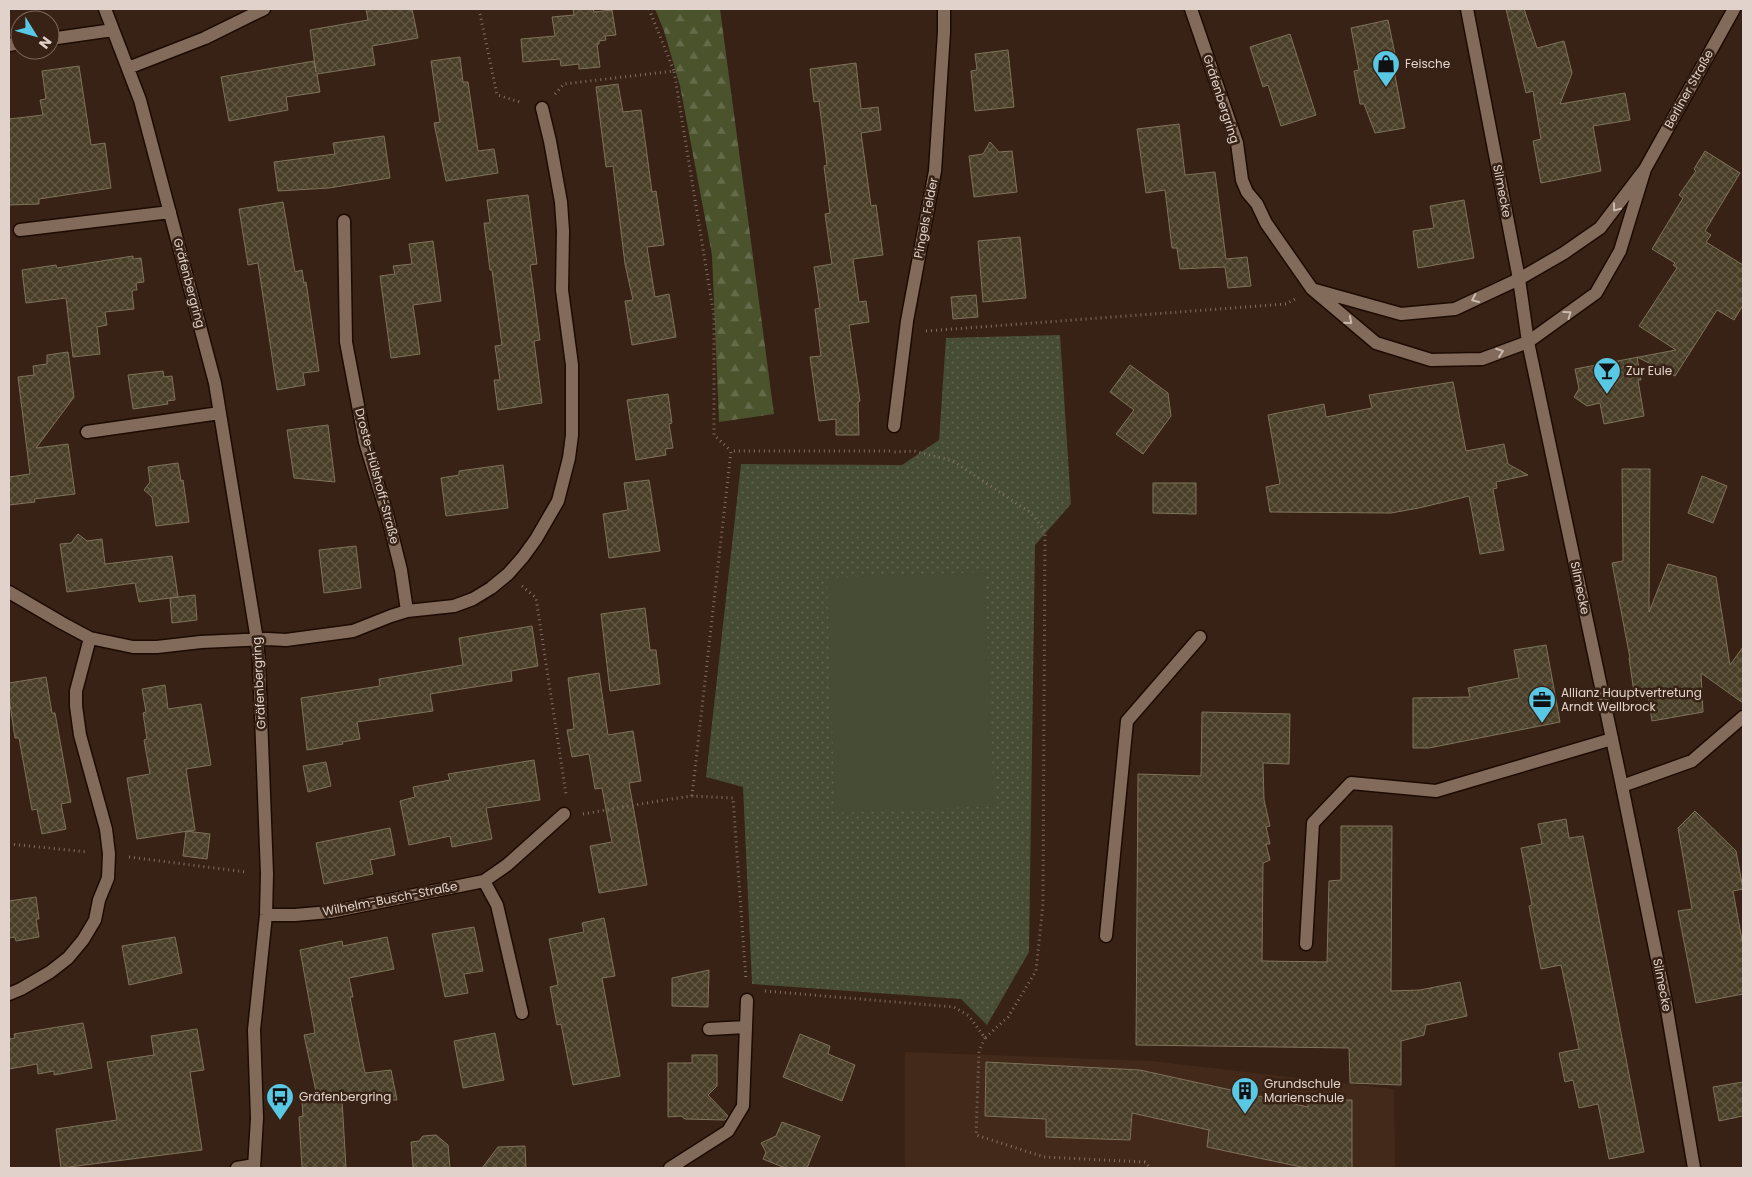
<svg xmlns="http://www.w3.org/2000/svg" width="1752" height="1177" font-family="Poppins,sans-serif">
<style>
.built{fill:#432919}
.grass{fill:url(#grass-dots)}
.forest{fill:url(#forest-firs)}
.pitch{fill:#474c34}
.building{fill:url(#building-cross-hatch);stroke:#7e725a}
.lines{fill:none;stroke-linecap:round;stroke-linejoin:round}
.lane-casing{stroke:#1d0b02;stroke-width:15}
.street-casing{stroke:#1d0b02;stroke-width:15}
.secondary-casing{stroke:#1d0b02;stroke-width:15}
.path{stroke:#827065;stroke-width:3;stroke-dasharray:1 4;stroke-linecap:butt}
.lane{stroke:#836b5c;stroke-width:12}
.street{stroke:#836b5c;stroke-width:12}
.secondary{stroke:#836b5c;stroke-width:12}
.oneway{stroke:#cab9af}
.labels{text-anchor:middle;stroke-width:5;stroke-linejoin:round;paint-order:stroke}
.poi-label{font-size:12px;fill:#e1d3cb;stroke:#372215;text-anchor:start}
.street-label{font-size:12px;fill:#e1d3cb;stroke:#372215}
</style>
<defs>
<pattern id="grass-dots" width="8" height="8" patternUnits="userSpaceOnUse" patternTransform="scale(1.25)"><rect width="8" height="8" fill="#474c34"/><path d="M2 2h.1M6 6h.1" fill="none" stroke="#616550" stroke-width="1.8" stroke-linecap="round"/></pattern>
<pattern id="forest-firs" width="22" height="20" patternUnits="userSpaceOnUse" patternTransform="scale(1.25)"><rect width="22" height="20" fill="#4b532d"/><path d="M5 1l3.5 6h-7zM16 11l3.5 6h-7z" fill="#656b4a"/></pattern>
<pattern id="building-cross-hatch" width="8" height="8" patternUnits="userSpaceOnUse" patternTransform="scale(1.25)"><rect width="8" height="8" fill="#493e27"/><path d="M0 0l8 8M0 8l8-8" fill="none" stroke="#635945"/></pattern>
</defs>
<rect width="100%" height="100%" fill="#372215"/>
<path class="built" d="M905 1052 1152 1061 1394 1089 1395 1168H905Z"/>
<path class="grass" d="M1060 335 1071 504 1035 545 1029 952 987 1025 961 999 752 984 743 787 706 777 741 464 902 465 939 440 946 338Z"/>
<path class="forest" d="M655 9H720L774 414 719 422 712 255 680 86 664 31Z"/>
<path class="pitch" d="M985 572 994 806 835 813 827 578Z"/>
<path class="building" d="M366 9H412L418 38 372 46 375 65 317 74 320 92 286 97 288 110 229 121 221 77 314 61 316 72 310 30 368 20Z
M573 9H593L594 12 612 10 616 35 605 36 606 40 599 41V44H597L600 67 579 69V64L561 66 560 59 523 62 521 39 555 36 552 17 574 15Z
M1506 9H1524L1537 48 1564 41 1572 73 1560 104 1625 93 1630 120 1593 126 1601 171 1541 183 1533 141 1541 139 1533 91 1526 93Z
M1388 20 1397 64 1393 65 1405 128 1375 133 1364 104H1360L1354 71 1359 70 1351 28Z
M1290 34 1316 115 1281 126 1268 85 1263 87 1250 47Z
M1008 50 1014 107 975 111 971 71 977 70 975 54Z
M460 57 463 82H468L478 151 494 149 498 173 446 181 434 123 440 122 431 61Z
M856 63 861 109 878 107 881 130 861 133 871 206 876 205 883 255 853 259 859 302 866 301 869 322 849 325 860 401 858 402 859 435H836V419L819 421 810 357 821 356 815 309 820 308 814 267 832 264 825 214 830 213 824 166 827 165 819 101 814 102 810 69Z
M79 66 91 145 105 143 111 188 39 199V204L9 205V119L43 115 40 100 46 99 42 71Z
M618 84 623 112 641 110 652 192 656 191 664 245 647 247 655 297 669 294 676 337 632 345 625 301 633 300 625 264 613 166 606 167 596 87Z
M1179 124 1185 175 1215 172 1226 259 1247 257 1251 286 1228 288 1225 267 1180 269 1177 248H1172L1165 190 1146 193 1137 129Z
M384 136 390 178 329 188 278 191 274 162 335 154 333 143Z
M990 142 999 152 1012 151 1017 192 974 197 969 156 983 154Z
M1705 151 1740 173 1705 231 1711 235 1706 242 1743 265V305L1734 320 1717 310 1675 376 1637 357 1641 380H1638L1644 416 1604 424 1600 403 1587 406 1574 397 1579 389 1575 369 1676 350 1639 326 1677 268 1673 265 1675 263 1652 249 1683 198 1679 195 1696 171 1694 169Z
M528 195 537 264 530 265 540 340 534 341 542 403 498 410 494 380H500L495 346 502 345 492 270H490L484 223H490L487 200Z
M1464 200 1474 258 1418 268 1413 231 1434 228 1430 206Z
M283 202 295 272 302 270 304 283 306 282 319 371 303 373 305 385 277 390 258 263 248 265 239 209Z
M1020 237 1026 298 983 302 978 241Z
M433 241 441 301 413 305 420 354 391 358 380 276 395 274 393 266 412 264 409 244Z
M133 256V259L141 258 144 282 136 283 137 290H133V291L132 292 134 309 105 312 107 325 97 327 100 354 73 357 66 298 26 303 22 270 56 265 57 268Z
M976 295 978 317 953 319 951 297Z
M68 352 74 397 36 448 68 444 75 494 34 499 35 502 9 505V477L30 474 18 377 34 375 33 366 47 364V355Z
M1130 365 1168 393 1171 416 1143 454 1116 434 1134 410 1110 392Z
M163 371 164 377 172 376 175 400 167 401 168 404 133 409 128 375Z
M1453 382 1466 451 1504 444 1508 464 1528 475 1496 482 1497 488 1493 489 1504 550 1480 554 1469 496 1419 508 1391 513 1270 512 1266 487 1280 484 1268 415 1324 404 1326 417 1372 408 1369 395Z
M668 394 672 423 669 424 673 448 665 449 666 455 636 460 627 400Z
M328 425 335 482 294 478 287 430Z
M178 463 181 481 183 480 189 522 156 526 152 497 144 490 150 482 148 467Z
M503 465 508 508 446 516 441 478 459 475V471Z
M1622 469H1650L1649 612 1668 564 1716 577 1730 665 1743 647V703L1701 673 1703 712 1652 721 1648 697 1638 698 1636 691 1634 692 1629 658H1630L1612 563 1623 561Z
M1702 476 1727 486 1713 523 1688 513Z
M649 480 660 551 609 558 603 514 628 510 624 483Z
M1153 483H1196V514L1153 513Z
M78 534 87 541 102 539 105 564 172 556 178 597 139 602 135 583 67 592 60 544 71 543Z
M356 546 361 588 324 593 319 550Z
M195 595 197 620 172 623 170 598Z
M645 608 650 650H656L660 684 610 691 601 614Z
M532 626 538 666 511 671 512 681 430 694 433 711 357 722 360 739 342 742 343 744 307 750 301 698 380 686 379 679 463 665 459 638Z
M1546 645 1560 722 1429 748H1413V698L1470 697 1468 688 1519 678 1514 650Z
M599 673 608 735 633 731 641 781 629 783 647 885 599 893 590 846 612 842 602 788 595 789 589 754 572 757 567 730 574 729 568 678Z
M46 677 52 713H55L71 802 61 804 66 829 42 834 37 809 32 810 19 738H15L9 698V683Z
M165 685 168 709 201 704 211 765 186 769 195 830 137 839 127 778 150 774 144 740 147 739 143 713 146 712 142 689Z
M1202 712 1290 714 1289 764 1263 763 1264 800 1270 826 1266 827 1270 844H1266L1270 860 1263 863 1262 961 1327 962 1329 881 1341 880V826H1392L1391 991 1420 990 1460 982 1467 1016 1426 1025 1424 1035 1401 1041V1085L1350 1083 1349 1048 1136 1045 1138 774 1201 776Z
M534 760 540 800 486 808 492 839 452 847 450 836 409 845 400 801 415 797 413 787 450 780 448 774Z
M326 762 331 786 308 792 303 766Z
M1695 811 1736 851 1743 889 1733 891 1743 946V994L1696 1003 1678 911 1692 909 1678 828Z
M1566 819 1569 838 1583 836 1644 1152 1609 1159 1598 1104 1579 1108 1573 1080 1565 1082 1559 1053 1579 1049 1561 965 1541 969 1529 906 1532 905 1521 848 1542 844 1538 824Z
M390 828 395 855 370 860 373 874 324 884 316 843Z
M186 831 210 834 207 859 183 856Z
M36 897 39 919H36L39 937 16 941 15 937 9 938V901Z
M604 918 615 976 602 978 620 1076 573 1085 561 1024 557 1025 550 987 558 985 549 939 584 932 582 923Z
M474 927 483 971 464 974 468 993 445 997 432 934Z
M175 937 182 973 129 985 122 946Z
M387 937 394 969 349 978 353 997H350L365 1073 391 1070 397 1100H342L346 1168H302L299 1117 303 1116 302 1101H318L304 1035 315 1033 300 950 342 941 343 946Z
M709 970 708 1007 672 1006V978Z
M83 1023 92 1068 54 1075V1071L38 1074 37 1064 9 1069V1039L15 1038 14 1034Z
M197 1029 204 1070 190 1072 202 1150 61 1168 56 1129 117 1120 107 1062 154 1055 151 1036Z
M495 1033 504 1080 463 1088 454 1041Z
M800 1034 830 1046 828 1054 855 1065 842 1101 783 1077Z
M692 1055H717V1086L708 1095 728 1116 725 1120 685 1119 681 1116 668 1117V1063H692Z
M986 1062 1140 1070 1308 1107V1100H1352V1168H1306L1207 1147 1209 1130 1132 1113 1130 1140 1046 1137V1119L985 1116Z
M1743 1082V1116L1719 1121 1713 1087Z
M782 1122 820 1136 807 1168H785L763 1159 766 1152 761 1143 776 1136Z
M436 1135 448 1145 450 1168H413L411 1142 419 1141 423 1136Z
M525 1146 526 1168H482L498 1147Z"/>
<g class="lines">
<defs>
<path id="lane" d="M1106 936 1127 721 1200 637
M1306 944 1313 823 1351 783 1436 791 1612 739"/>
<path id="street" d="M105 9 140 100 215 383 257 640 259 663 267 874 266 915 254 1030 257 1118 254 1168
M1191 9 1237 143 1242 180 1247 192 1257 204 1266 223 1312 289 1376 343 1431 360 1482 359 1528 342 1596 293 1620 251 1645 169
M50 39 113 30
M9 45 20 43
M128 68 205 38 264 9
M344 221 346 342 365 442 387 514 401 570 407 611
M20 230 170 212
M1315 290 1401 314 1455 309 1519 279 1564 253 1600 228 1645 169 1734 9
M894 426 907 321 935 171 944 32V9
M87 432 220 413
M9 592 62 623 90 638 133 647H157L201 642 267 639 286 640 353 631 391 616 407 611 454 606 473 599 491 588 508 574 523 557 536 539 558 501 569 458 572 435V365L562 290 563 231 561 202 550 141 542 108
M1622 786 1692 761 1743 717
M484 881 497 905 522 1013
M266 915H295L330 912 484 881 507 865 564 814
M9 994 21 989 50 972 68 958 83 940 95 920 99 900 108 878 109 854 106 829 80 735 76 706V691L90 638
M709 1029 746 1027
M237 1168 254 1165
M670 1168 728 1131 743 1106 747 1000"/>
<path id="secondary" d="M1467 9 1519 279 1528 342 1622 786 1665 998 1694 1168"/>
</defs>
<use href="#lane" class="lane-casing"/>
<use href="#street" class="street-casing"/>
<use href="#secondary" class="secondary-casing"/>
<path class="path" d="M479 9 497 95 523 103
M649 9 674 71
M555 94 564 84 674 71 714 316V435L731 451
M926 331 1286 304 1295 299
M522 586 536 598 566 794
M692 796 731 451H892
M583 814 664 800 692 796 733 798 746 980
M9 844 88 852
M129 857 246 872
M765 991 954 1007 969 1016 985 1038 1008 1017 1036 971 1043 903 1045 531 1031 513 953 461 914 451 892 452
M985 1038 979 1051 976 1135 1044 1157 1145 1162 1150 1168"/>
<use href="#lane" class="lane"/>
<use href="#street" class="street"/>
<use href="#secondary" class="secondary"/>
</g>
<defs><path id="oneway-chevron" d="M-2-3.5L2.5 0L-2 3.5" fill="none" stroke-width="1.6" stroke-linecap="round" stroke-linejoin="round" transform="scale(1.25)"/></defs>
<g class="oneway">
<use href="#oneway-chevron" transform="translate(1616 208) rotate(127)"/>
<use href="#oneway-chevron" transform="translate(1475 299) rotate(155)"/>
<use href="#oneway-chevron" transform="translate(1568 314) rotate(-36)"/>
<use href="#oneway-chevron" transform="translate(1349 321) rotate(40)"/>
<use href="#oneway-chevron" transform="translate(1500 352) rotate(-20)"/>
</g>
<defs>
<symbol id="shop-pin" viewBox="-11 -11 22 30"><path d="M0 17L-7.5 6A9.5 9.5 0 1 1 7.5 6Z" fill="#59c8e4" stroke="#372215"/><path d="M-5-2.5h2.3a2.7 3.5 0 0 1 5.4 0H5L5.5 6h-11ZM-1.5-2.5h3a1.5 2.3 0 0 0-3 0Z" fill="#111"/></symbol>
<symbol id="bar-pin" viewBox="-11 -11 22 30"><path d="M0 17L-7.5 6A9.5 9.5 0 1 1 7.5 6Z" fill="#59c8e4" stroke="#372215"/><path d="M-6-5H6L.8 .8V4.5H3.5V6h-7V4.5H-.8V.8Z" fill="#111"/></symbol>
<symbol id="office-pin" viewBox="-11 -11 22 30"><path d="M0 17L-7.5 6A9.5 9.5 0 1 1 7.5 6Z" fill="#59c8e4" stroke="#372215"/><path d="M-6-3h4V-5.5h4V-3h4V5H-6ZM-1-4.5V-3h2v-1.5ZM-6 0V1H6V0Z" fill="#111"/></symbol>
<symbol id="building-pin" viewBox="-11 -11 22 30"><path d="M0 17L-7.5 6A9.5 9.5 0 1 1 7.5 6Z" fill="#59c8e4" stroke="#372215"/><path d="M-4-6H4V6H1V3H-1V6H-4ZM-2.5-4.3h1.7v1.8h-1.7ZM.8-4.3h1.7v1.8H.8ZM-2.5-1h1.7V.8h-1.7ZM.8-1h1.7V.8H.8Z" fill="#111"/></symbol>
<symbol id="bus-pin" viewBox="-11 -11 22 30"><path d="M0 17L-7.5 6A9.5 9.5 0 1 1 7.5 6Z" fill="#59c8e4" stroke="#372215"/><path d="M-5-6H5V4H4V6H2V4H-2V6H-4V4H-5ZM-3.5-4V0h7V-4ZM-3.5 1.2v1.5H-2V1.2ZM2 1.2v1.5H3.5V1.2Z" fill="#111"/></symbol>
</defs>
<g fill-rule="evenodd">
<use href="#shop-pin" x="1370" y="48" width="32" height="43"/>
<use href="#bar-pin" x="1591" y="355" width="32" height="43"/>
<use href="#office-pin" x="1526" y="684" width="32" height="43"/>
<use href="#building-pin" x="1229" y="1075" width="32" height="43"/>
<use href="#bus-pin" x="264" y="1081" width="32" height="43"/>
</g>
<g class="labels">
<g class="poi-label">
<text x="1405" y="68">Feische</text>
<text x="1626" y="375">Zur Eule</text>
<text x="1561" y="697">Allianz Hauptvertretung<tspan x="1561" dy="14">Arndt Wellbrock</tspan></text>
<text x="1264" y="1088">Grundschule<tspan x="1264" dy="14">Marienschule</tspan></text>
<text x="299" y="1101">Gräfenbergring</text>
</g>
<g class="street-label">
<text transform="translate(1689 89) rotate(-61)" y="4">Berliner Straße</text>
<text transform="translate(1221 99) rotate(72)" y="4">Gräfenbergring</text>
<text transform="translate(1502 191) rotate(79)" y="4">Silmecke</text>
<text transform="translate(926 218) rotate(-79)" y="4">Pingels Felder</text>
<text transform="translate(189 283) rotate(75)" y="4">Gräfenbergring</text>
<text transform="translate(377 476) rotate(75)" y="4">Droste-Hülshoff-Straße</text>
<text transform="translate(1580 588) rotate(78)" y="4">Silmecke</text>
<text transform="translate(259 683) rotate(-93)" y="4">Gräfenbergring</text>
<text transform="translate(390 899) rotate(-11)" y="4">Wilhelm-Busch-Straße</text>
<text transform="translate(1662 985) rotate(79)" y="4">Silmecke</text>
</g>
</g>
<rect width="1752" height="1177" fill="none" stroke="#e1d3cb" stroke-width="20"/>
<g transform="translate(35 35) rotate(127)"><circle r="24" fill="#372215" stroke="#7b695e"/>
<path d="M0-4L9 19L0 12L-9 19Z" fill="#59c8e4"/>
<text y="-8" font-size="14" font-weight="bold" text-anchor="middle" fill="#e1d3cb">N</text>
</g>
</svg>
